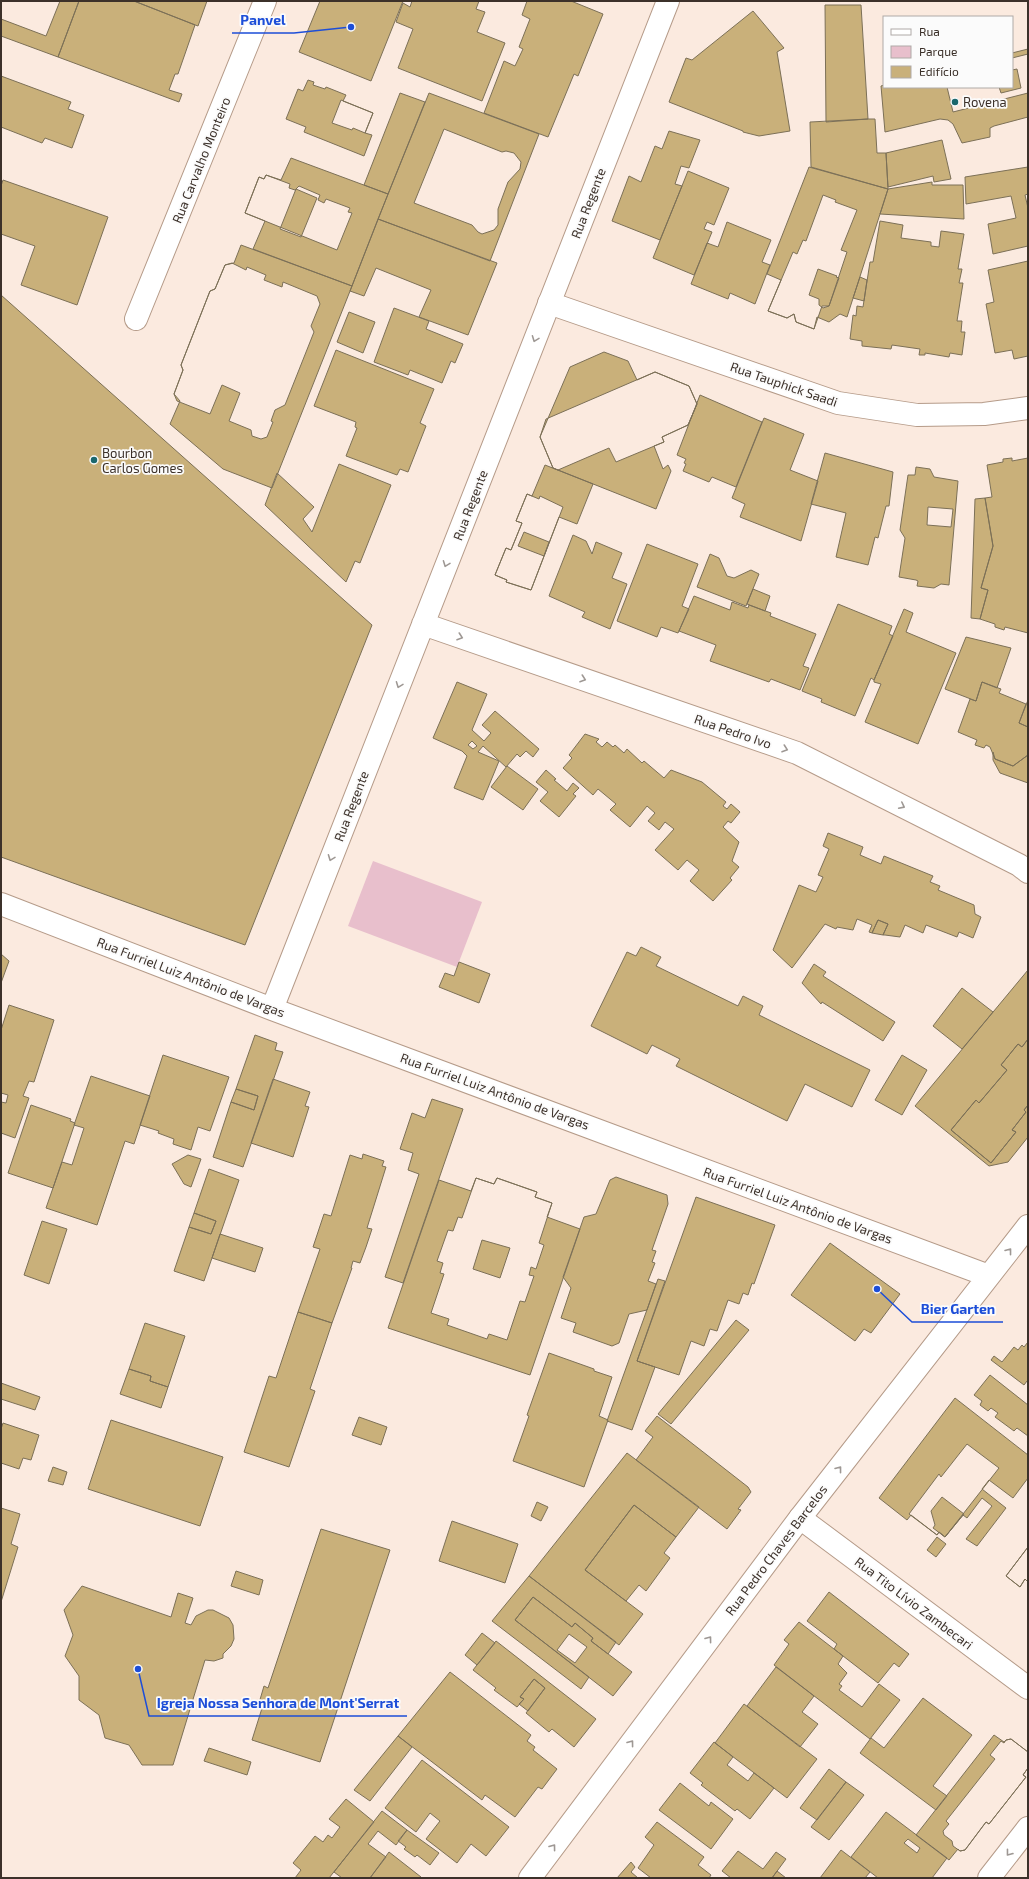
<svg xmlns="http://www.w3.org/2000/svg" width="1029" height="1879" font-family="'Exo 2',sans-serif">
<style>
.green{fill:#e8bfcc}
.building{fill:#c9b07a;stroke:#7c7057;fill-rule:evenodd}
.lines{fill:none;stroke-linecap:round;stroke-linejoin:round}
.minor-casing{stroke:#b59b89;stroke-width:24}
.tertiary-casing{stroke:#b59b89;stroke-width:24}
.minor{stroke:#fff;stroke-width:22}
.tertiary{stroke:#fff;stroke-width:22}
.oneway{stroke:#9e9894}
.poi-dot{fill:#1a676d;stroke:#fbfbfb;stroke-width:1.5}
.labels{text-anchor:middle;stroke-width:3.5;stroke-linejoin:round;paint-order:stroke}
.poi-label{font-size:13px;fill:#3c312a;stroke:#fbfbfb;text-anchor:start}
.street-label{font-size:13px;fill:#3c312a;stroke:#fbfbfb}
.leader{fill:none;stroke:#1d4ed8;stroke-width:1.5}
.callout-dot{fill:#1d4ed8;stroke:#fbfbfb;stroke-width:1.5}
.callout-label{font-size:14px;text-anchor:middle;font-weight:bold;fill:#1d4ed8;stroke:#fbfbfb;stroke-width:3.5;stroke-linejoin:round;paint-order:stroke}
</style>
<rect width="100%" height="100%" fill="#fbeadf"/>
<path class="green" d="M373 861 482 902 457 967 348 926Z"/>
<path class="building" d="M1 1H60L46 36 1 19Z
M1 1H79L58 57 1 36Z
M79 1H134L195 25 178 74H175L169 90 182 94 179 102 58 57Z
M134 1H207L198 26Z
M320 1H403L371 81 299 52Z
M412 1H479L476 9 485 12 477 32 505 43 482 101 398 68 413 29 396 22 403 3 410 7Z
M527 1H571L603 14 578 76 574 74 548 137 484 113 504 61 515 66 523 49 519 47 530 19 522 15Z
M825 5H861L868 119 826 122Z
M753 11 784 48 777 52 790 131 759 136 743 132V131L669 102 686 58 692 60Z
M1028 49V117L994 126 990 128V137L962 143 953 124 948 120 940 119 885 132 881 86 884 85V87H1012V53Z
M1028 54V93L953 112 947 87H1012V58Z
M1017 69 1021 88 1001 93 999 87H1012V70Z
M1 76 71 102 68 109 84 115 72 148 45 138 42 143 1 127Z
M308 80 314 82 313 85 325 89 326 87 346 95 343 101 373 113 365 133 372 135 364 156 304 132 306 127 286 119 298 89 303 91Z
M400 93 425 102 388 194 364 185Z
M429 93 539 134 490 261 378 219Z
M341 100 373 113 365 133 353 128 352 130 332 123Z
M868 119H875L877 153H886L888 189 811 167 810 122Z
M444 129 502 152 506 151 514 153 521 162 520 169 508 182 498 209V225L494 230 482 234 478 232 472 225 414 203Z
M669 131 700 140 689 168 681 166 675 184 682 186 660 240 612 221 629 176 641 182 655 146 662 149Z
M942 140 951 179 934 182 933 176 888 187 886 153Z
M291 158 388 194 352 286 253 249 265 221 245 213 259 177 264 179 266 175 281 180Z
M809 167 888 189 847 317 840 314 829 322 817 317 814 329 796 322 794 314 787 318 768 311 781 280 767 274Z
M1028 167V194L1025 195 1028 208V246L993 254 988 224 1016 218 1011 196 966 204 965 177Z
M688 171 729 188 714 225 707 222 704 229 712 232 694 275 653 258Z
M266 175 290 184 289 188 295 190 299 186 320 195 318 200 324 203 326 199 350 208 348 212 352 213 337 250 245 213 259 177 264 179Z
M3 180 108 217 77 305 21 285 35 246 1 234V186Z
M932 182V185H963L964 219 880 214 888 189Z
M296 189 317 198 301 237 280 229Z
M823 195 836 200 835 202 857 210 841 250 847 252 829 306H822L814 329 796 322 794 314 787 318 768 311 793 252 797 254 803 240 806 241Z
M378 219 497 263 468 335 419 317 431 290 376 268 364 296 350 291Z
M880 221 903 225 901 238 931 242V246L939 247 941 231 964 234 958 269H962L959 283H963L957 321H962L961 332H965L962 355 950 353 949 357 925 353V355H919L920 349 892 345 891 349 862 346V341L850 339 853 315 856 316 857 306 863 307 870 262H873Z
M727 222 771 240 762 262 770 265 755 304 730 293 728 299 691 284 707 243 718 247Z
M241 245 352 286 272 488 223 469 170 424 180 401 174 394 183 370 181 365 210 291 215 289 225 265 234 263Z
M1028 261V356L1014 359 1012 350 995 353 986 304 994 302 988 270Z
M232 263 246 270 247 267 266 275 264 280 282 287 283 282 317 296 320 304 311 326 314 332 285 405 275 410 271 421 273 422 267 437 261 439 252 436 251 430 229 421 240 393 222 385 210 414 177 401 174 394 183 370 181 365 210 291 215 289 225 265Z
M818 269 837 276 836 277 839 278 829 306 823 308 819 305V299L809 295Z
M860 277 867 280 864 301 853 298Z
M1 295 372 625 245 945 1 857Z
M394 308 429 321 426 329 463 344 455 363 451 361 442 383 410 370 408 375 374 362Z
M349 312 375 322 363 353 337 342Z
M336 350 434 389 420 423 426 426 408 472 400 469 397 475 346 456 357 428 355 427 356 422 314 406Z
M604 352 628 361 637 380 655 372 689 386 697 404 688 425 662 437 664 442 654 446 663 469 668 465 671 471 656 509 553 468 540 437 570 367Z
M655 372 689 386 697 404 688 425 662 437 664 442 616 462 609 448 558 470 553 468 540 437 546 419Z
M700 395 762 422 736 487 712 477 709 482 683 471 686 464 684 463 686 459 677 455Z
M764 418 804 434 790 470 818 481 801 541 740 517 745 504 732 498Z
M825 453 893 472 889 506H886L878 538 875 537 868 565 836 557 846 513 811 504Z
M1012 458V461L1028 458V633L1005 627 1004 630 995 627V624L980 619 988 590 981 588 993 546 985 498 992 497 987 465 1003 462V459Z
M339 464 391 485 360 563 355 561 346 582 265 505 277 473 314 507 303 519 312 532Z
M545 465 593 484 577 524 559 517 531 590 506 582 507 580 495 575 506 548 511 550 522 523 516 521 527 494 532 496Z
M916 467 930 469 934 477 958 481 949 585 941 584 934 588 917 586 918 581 916 580 899 577 905 538 900 530 908 475H915Z
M527 494 539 499 540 496 563 507 531 590 506 582 507 580 495 575 506 548 511 550 522 523 516 521Z
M985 498 993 546 981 588 988 590 980 619 971 618 975 499Z
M928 507 953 509 951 527 927 525Z
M524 532 549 542 544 556 518 546Z
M573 535 586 541 592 554 596 542 622 553 612 578 627 584 610 629 582 617 585 612 549 596Z
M647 544 698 564 682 606 689 609 678 633 661 627 657 637 617 621Z
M710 554 719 558 727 576 734 578 751 570 759 574 746 606 697 587Z
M753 589 770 596 765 611 747 604Z
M694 596 730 610 732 602 748 608 749 605 771 613 770 616 816 634 803 666 809 668 800 690 771 679 769 682 710 661 716 645 679 631Z
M838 604 892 626 889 634 893 636 874 680 871 678 855 716 821 702 822 699 802 691Z
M904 609 913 613 906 632 956 653 918 744 865 722 881 684 874 682V680Z
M966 637 1011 648 997 688 982 682 976 701 945 689Z
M457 682 487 694 472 730 484 741 491 733 482 725 495 711 539 749 533 757 526 751 520 757 517 754 506 767 483 746 478 752 499 761 483 800 454 788 467 756 462 751 433 738ZM472 741 477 746 473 749 468 745Z
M982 682 1001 689 999 693 1026 704 1019 723 1028 727V755L1013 766 995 759 990 747 986 745 984 748 975 745 977 740 958 732 970 699 976 701Z
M1028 700V727L1019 723Z
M585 734 599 739 596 742 602 747 607 742 613 747 615 745 624 753 627 749 642 763 644 761 664 778 671 770 702 782 726 802 723 806 727 809 731 804 740 812 731 823 728 821 723 827 739 842 732 861 739 867 730 878 732 880 713 901 690 881 699 870 687 860 678 870 655 850 674 829 665 822 659 830 648 821 655 813 647 806 630 827 610 810 616 804 598 789 593 795 563 768 572 758 569 755Z
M993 752 995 759 1013 766 1028 755V783L1000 773 993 760Z
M507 766 538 789 523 810 491 787Z
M546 770 556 779 554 780 567 791 573 783 579 788 573 794 576 796 559 817 540 801 548 792 536 782Z
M828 833 863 847 860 855 881 864 884 856 933 876 930 882 940 886 938 890 974 905 975 914 981 917 973 938 959 932 957 937 926 925 923 933 905 925 900 937 885 935H883L888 924 878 920 872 933 869 932 872 925 857 919 853 930 837 927 836 929 825 924 792 968 773 950 799 885 816 892 823 877 818 875 829 849 823 846Z
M878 920 888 924 883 935 872 933Z
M641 947 661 957 656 966 738 1006 743 996 763 1006 759 1015 870 1070 852 1107 805 1084 787 1121 676 1066 680 1059 652 1045 647 1054 591 1026 627 952 636 956Z
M1 954 9 961 1 983Z
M459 962 490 974 479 1003 439 987 445 973 454 976Z
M814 964 826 972 823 976 895 1022 883 1041 822 1002 821 1004 802 983Z
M1028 970V1039L1022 1047 1018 1044 1001 1065 1007 1070 979 1103 976 1100 951 1130 991 1163 1016 1132 1012 1130 1026 1112 1024 1110 1028 1105V1137L1008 1162 989 1166 915 1106Z
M962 988 993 1012 962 1049 933 1026Z
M9 1005 54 1020 34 1082 29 1081 23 1096 29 1098 15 1138 1 1133V1102L6 1103 8 1095 1 1093V1030Z
M255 1035 277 1043 275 1050 283 1052 243 1167 213 1157 231 1102 254 1110 258 1096 236 1089Z
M1028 1039V1105L1024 1110 1026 1112 1012 1130 1016 1132 991 1163 951 1130 976 1100 979 1103 1007 1070 1001 1065 1018 1044 1022 1047Z
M163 1055 229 1077 210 1131 198 1127 191 1150 173 1144 174 1139 158 1133 159 1131 140 1125Z
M902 1055 927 1070 902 1115 875 1100Z
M91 1076 150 1096 134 1144 125 1141 97 1225 46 1208 62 1162 72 1165 84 1128 74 1125Z
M273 1079 310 1092 305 1106 309 1107 293 1157 251 1143Z
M236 1089 258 1096 254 1110 231 1102Z
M432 1099 463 1109 403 1283 385 1277 419 1174 408 1170 413 1153 400 1149 412 1113 425 1118Z
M31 1105 71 1119 70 1121 75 1123 53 1188 8 1173Z
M363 1154 384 1161 382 1166 386 1167 367 1228 372 1229 366 1247 360 1263 353 1261 351 1268H352L332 1323 298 1312 320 1249 313 1247 324 1214 331 1216 350 1155 362 1159Z
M188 1155 201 1159 191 1187 184 1184 172 1164Z
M209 1169 239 1180 204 1281 174 1271 189 1227 211 1234 216 1221 194 1213Z
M616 1177 667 1195 668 1204 652 1250 656 1251 652 1262 655 1263 648 1281 656 1284 647 1310 629 1314 619 1343 612 1346 573 1332 576 1323 561 1318 571 1288 563 1277 584 1217 596 1214 610 1180Z
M476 1178 494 1184 497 1178 537 1192 535 1197 552 1203 547 1217 580 1229 530 1375 388 1328 439 1180 471 1191Z
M476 1178 494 1184 497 1178 537 1192 535 1197 552 1203 539 1243 544 1245 536 1269 531 1267 529 1275 534 1276 525 1302 520 1301 507 1340 489 1334 487 1339 447 1325 449 1319 431 1313 444 1274 440 1273 443 1263 437 1261 448 1230 453 1231 458 1217 462 1218Z
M696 1197 775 1225 754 1284 752 1283 748 1295 743 1293 739 1304 728 1300 717 1331 710 1329 704 1346 691 1341 679 1375 637 1361Z
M194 1213 216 1221 211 1234 189 1227Z
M42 1221 67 1229 49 1284 24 1275Z
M220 1234 263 1248 255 1272 212 1258Z
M482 1240 510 1248 500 1278 473 1269Z
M830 1243 900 1294 871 1333 864 1329 855 1341 791 1295Z
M658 1279 665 1281 637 1361 655 1367 632 1430 607 1421Z
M298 1312 332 1323 310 1389 315 1391 289 1467 244 1452 269 1376 276 1378Z
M736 1320 749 1330 671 1424 658 1414Z
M145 1323 185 1336 168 1387 150 1381 151 1376 129 1369Z
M1028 1342V1382L1027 1381 1024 1385 991 1360 994 1356 1002 1362 1014 1347 1018 1350 1022 1345 1024 1347Z
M549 1353 594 1369V1371L612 1377 599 1416 608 1420 584 1487 513 1461 529 1416 527 1415Z
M129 1369 151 1376 150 1381 168 1387 161 1408 120 1394Z
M990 1375 1028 1405V1436L1017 1428 1014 1431 995 1417 998 1413 991 1408 988 1411 980 1405 982 1401 974 1395Z
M1 1383 40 1397 35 1410 1 1399Z
M955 1398 1028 1455V1478L1013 1498 989 1480 982 1489 1006 1508 977 1546 966 1539 992 1506 982 1498 967 1518 963 1515 945 1537 939 1532 937 1535 911 1515 907 1520 879 1498Z
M657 1416 748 1487 751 1492 738 1509 741 1510 727 1529 636 1460 653 1437 645 1431Z
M359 1417 387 1427 381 1445 352 1435Z
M111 1420 223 1457 200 1526 88 1489Z
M3 1423 39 1435 31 1460 23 1458 19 1469 1 1463V1429Z
M967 1444 999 1468 945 1537 939 1532 937 1535 909 1514 939 1474 941 1477Z
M627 1453 699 1507 676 1537 634 1505 585 1570 643 1614 619 1645 529 1576Z
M53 1467 67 1472 63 1485 48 1481Z
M942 1497 964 1514 945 1537 933 1528 935 1525 931 1511Z
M537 1502 548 1507 541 1521 531 1516Z
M634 1505 676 1537 664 1553 670 1558 646 1591 639 1585 626 1601 585 1570Z
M1 1508 20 1514 11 1544 18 1547 1 1602Z
M452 1521 518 1544 505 1583 439 1561Z
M321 1529 390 1550 320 1762 252 1740 263 1705 259 1703 264 1686 268 1688Z
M937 1537 946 1544 936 1557 927 1550Z
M1028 1547V1582L1025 1579 1020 1587 1006 1576Z
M1028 1547V1582L1025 1579 1020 1587 1006 1576Z
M236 1571 263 1580 259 1595 231 1586Z
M529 1576 616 1642 608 1654 591 1641 593 1638 575 1623 572 1627 533 1597 515 1620 589 1677 581 1689 492 1621Z
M82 1586 171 1617 178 1593 193 1598 185 1623 191 1625 196 1616 208 1610H213L229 1618 233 1625 234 1639 231 1646 223 1654V1658L214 1661 205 1660 173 1765H142L129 1745 105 1738 99 1715 79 1700V1676L65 1656 73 1635 64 1610Z
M829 1592 909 1654 899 1667 894 1663 878 1683 834 1649 837 1644 807 1621Z
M533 1597 572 1627 575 1623 593 1638 591 1641 632 1672 613 1696 515 1620Z
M799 1622 843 1656 838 1664 847 1673 839 1684 842 1686 839 1690 862 1707 879 1684 900 1700 870 1739 774 1665 789 1644 784 1640Z
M482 1633 495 1643 477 1665 465 1655Z
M569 1634 587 1647 575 1663 557 1650Z
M496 1641 596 1719 574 1747 552 1729 549 1732 526 1713 545 1688 534 1679 520 1697 524 1699 517 1707 494 1690 496 1688 473 1670Z
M776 1667 814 1696 802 1712 818 1724 800 1747 747 1706Z
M450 1672 531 1735 527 1741 535 1747 533 1750 557 1769 542 1789 538 1787 515 1817 485 1795 482 1800 398 1736Z
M534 1679 545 1688 528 1711 519 1704 524 1699 520 1697Z
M923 1698 972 1735 933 1786 947 1796 936 1810 860 1753 871 1738 884 1748Z
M744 1704 817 1759 787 1798 715 1743Z
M994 1735 1004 1742 1006 1740 1011 1739 1028 1752V1768L1023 1775 1026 1777 989 1824 986 1822 965 1850 960 1851 958 1849 949 1860 916 1835Z
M398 1736 412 1747 370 1801 354 1790Z
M1011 1739 1028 1752V1768L1023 1775 1026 1777 989 1824 986 1822 965 1850 960 1851 953 1846 952 1841 944 1835 943 1831 949 1824 946 1821 995 1759 990 1755 1001 1741 1004 1743 1006 1740Z
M714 1742 733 1757 727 1765 748 1781 754 1773 774 1788 750 1819 737 1809 735 1811 701 1785 703 1783 690 1773Z
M209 1748 251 1762 247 1775 204 1761Z
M422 1760 509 1827 486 1856 471 1844 457 1863 426 1839 440 1821 430 1813 416 1832 385 1808Z
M829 1769 846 1782 817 1820 800 1808Z
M846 1782 864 1795 829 1840 811 1827Z
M680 1783 709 1806 711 1802 733 1819 711 1849 659 1810Z
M346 1799 374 1822 329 1878H295L301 1870 293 1863 315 1836 323 1842 328 1835 332 1838 340 1827 329 1819Z
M382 1811 407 1830 396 1845 378 1831 368 1844 386 1857 370 1878H342L334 1872Z
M886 1812 947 1858 932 1878H878L851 1857ZM908 1839 920 1848 917 1853 904 1843Z
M657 1822 704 1857 698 1865 711 1875 709 1878H651L638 1868 654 1845 645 1837Z
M407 1830 439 1853 430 1865 417 1855 415 1857 404 1849 406 1847 398 1841Z
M841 1850 870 1872 865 1878H820Z
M738 1851 763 1869 776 1852 786 1859 772 1878H731L722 1871Z
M389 1852 421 1877 420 1878H370Z
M631 1862 635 1867 631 1872 638 1878H617Z
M777 1871 786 1878H772Z"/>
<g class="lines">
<defs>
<path id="minor" d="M549 303 838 403 917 415 984 414 1028 408
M136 319 265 1
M800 1518 1028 1688
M989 1878 1028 1828"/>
<path id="tertiary" d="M423 624 797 753 1019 865 1028 872
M1 904 272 1009 989 1276
M272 1009 668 1
M530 1878 800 1518 1028 1226"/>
</defs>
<use href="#minor" class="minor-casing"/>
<use href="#tertiary" class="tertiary-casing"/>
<use href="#minor" class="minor"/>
<use href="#tertiary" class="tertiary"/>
</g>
<defs><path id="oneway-chevron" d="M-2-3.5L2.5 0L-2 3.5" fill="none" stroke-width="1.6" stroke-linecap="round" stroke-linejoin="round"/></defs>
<g class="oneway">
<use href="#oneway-chevron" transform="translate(535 339) rotate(111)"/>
<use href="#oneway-chevron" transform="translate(446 564) rotate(111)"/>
<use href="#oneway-chevron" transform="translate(460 637) rotate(19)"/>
<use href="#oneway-chevron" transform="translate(583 679) rotate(19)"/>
<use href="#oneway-chevron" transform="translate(399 685) rotate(111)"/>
<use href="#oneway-chevron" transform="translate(785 749) rotate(19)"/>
<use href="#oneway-chevron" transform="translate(902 806) rotate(27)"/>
<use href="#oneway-chevron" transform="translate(331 858) rotate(111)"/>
<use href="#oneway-chevron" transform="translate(1009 1251) rotate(-52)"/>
<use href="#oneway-chevron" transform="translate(839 1469) rotate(-52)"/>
<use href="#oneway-chevron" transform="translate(709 1639) rotate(-53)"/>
<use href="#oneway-chevron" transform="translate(631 1743) rotate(-53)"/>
<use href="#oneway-chevron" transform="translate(553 1847) rotate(-53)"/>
<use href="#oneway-chevron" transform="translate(1009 1853) rotate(128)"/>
</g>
<g class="poi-dot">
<circle cx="955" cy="102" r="4"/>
<circle cx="94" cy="460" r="4"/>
</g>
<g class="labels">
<g class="poi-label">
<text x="963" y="107">Rovena</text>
<text x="102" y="458">Bourbon<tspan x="102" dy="15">Carlos Gomes</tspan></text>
</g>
<g class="street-label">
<text transform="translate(201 160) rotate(-68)" y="5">Rua Carvalho Monteiro</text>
<text transform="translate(588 203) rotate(-69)" y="5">Rua Regente</text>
<text transform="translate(784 384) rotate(19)" y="5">Rua Tauphick Saadi</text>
<text transform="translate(470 505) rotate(-69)" y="5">Rua Regente</text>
<text transform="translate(733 731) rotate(19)" y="5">Rua Pedro Ivo</text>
<text transform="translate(351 806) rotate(-69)" y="5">Rua Regente</text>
<text transform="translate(191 977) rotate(21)" y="5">Rua Furriel Luiz Antônio de Vargas</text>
<text transform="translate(495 1091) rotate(20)" y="5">Rua Furriel Luiz Antônio de Vargas</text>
<text transform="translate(798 1205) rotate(20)" y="5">Rua Furriel Luiz Antônio de Vargas</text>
<text transform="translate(776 1550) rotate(-53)" y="5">Rua Pedro Chaves Barcelos</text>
<text transform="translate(914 1603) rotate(37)" y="5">Rua Tito Lívio Zambecari</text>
</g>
</g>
<path class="leader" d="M351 27L294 33H232M877 1289L912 1322H1003M138 1669L149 1716H407"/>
<g class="callout-dot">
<circle cx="351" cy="27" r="4"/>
<circle cx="877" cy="1289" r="4"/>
<circle cx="138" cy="1669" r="4"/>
</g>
<g class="callout-label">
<text x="263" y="25">Panvel</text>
<text x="958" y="1314">Bier Garten</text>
<text x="278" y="1708">Igreja Nossa Senhora de Mont'Serrat</text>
</g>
<rect width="1029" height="1879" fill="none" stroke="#3c312a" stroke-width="4"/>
<rect x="883" y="16" width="130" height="72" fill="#fbfbfb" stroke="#afaaa7"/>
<rect x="891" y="29" width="20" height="6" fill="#ffffff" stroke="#afaaa7"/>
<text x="919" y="36" font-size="12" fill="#3c312a">Rua</text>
<rect x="891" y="46" width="20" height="12" fill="#e8bfcc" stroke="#afaaa7"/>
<text x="919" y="56" font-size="12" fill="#3c312a">Parque</text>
<rect x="891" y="66" width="20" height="12" fill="#c9b07a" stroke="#afaaa7"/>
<text x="919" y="76" font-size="12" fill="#3c312a">Edifício</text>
</svg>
